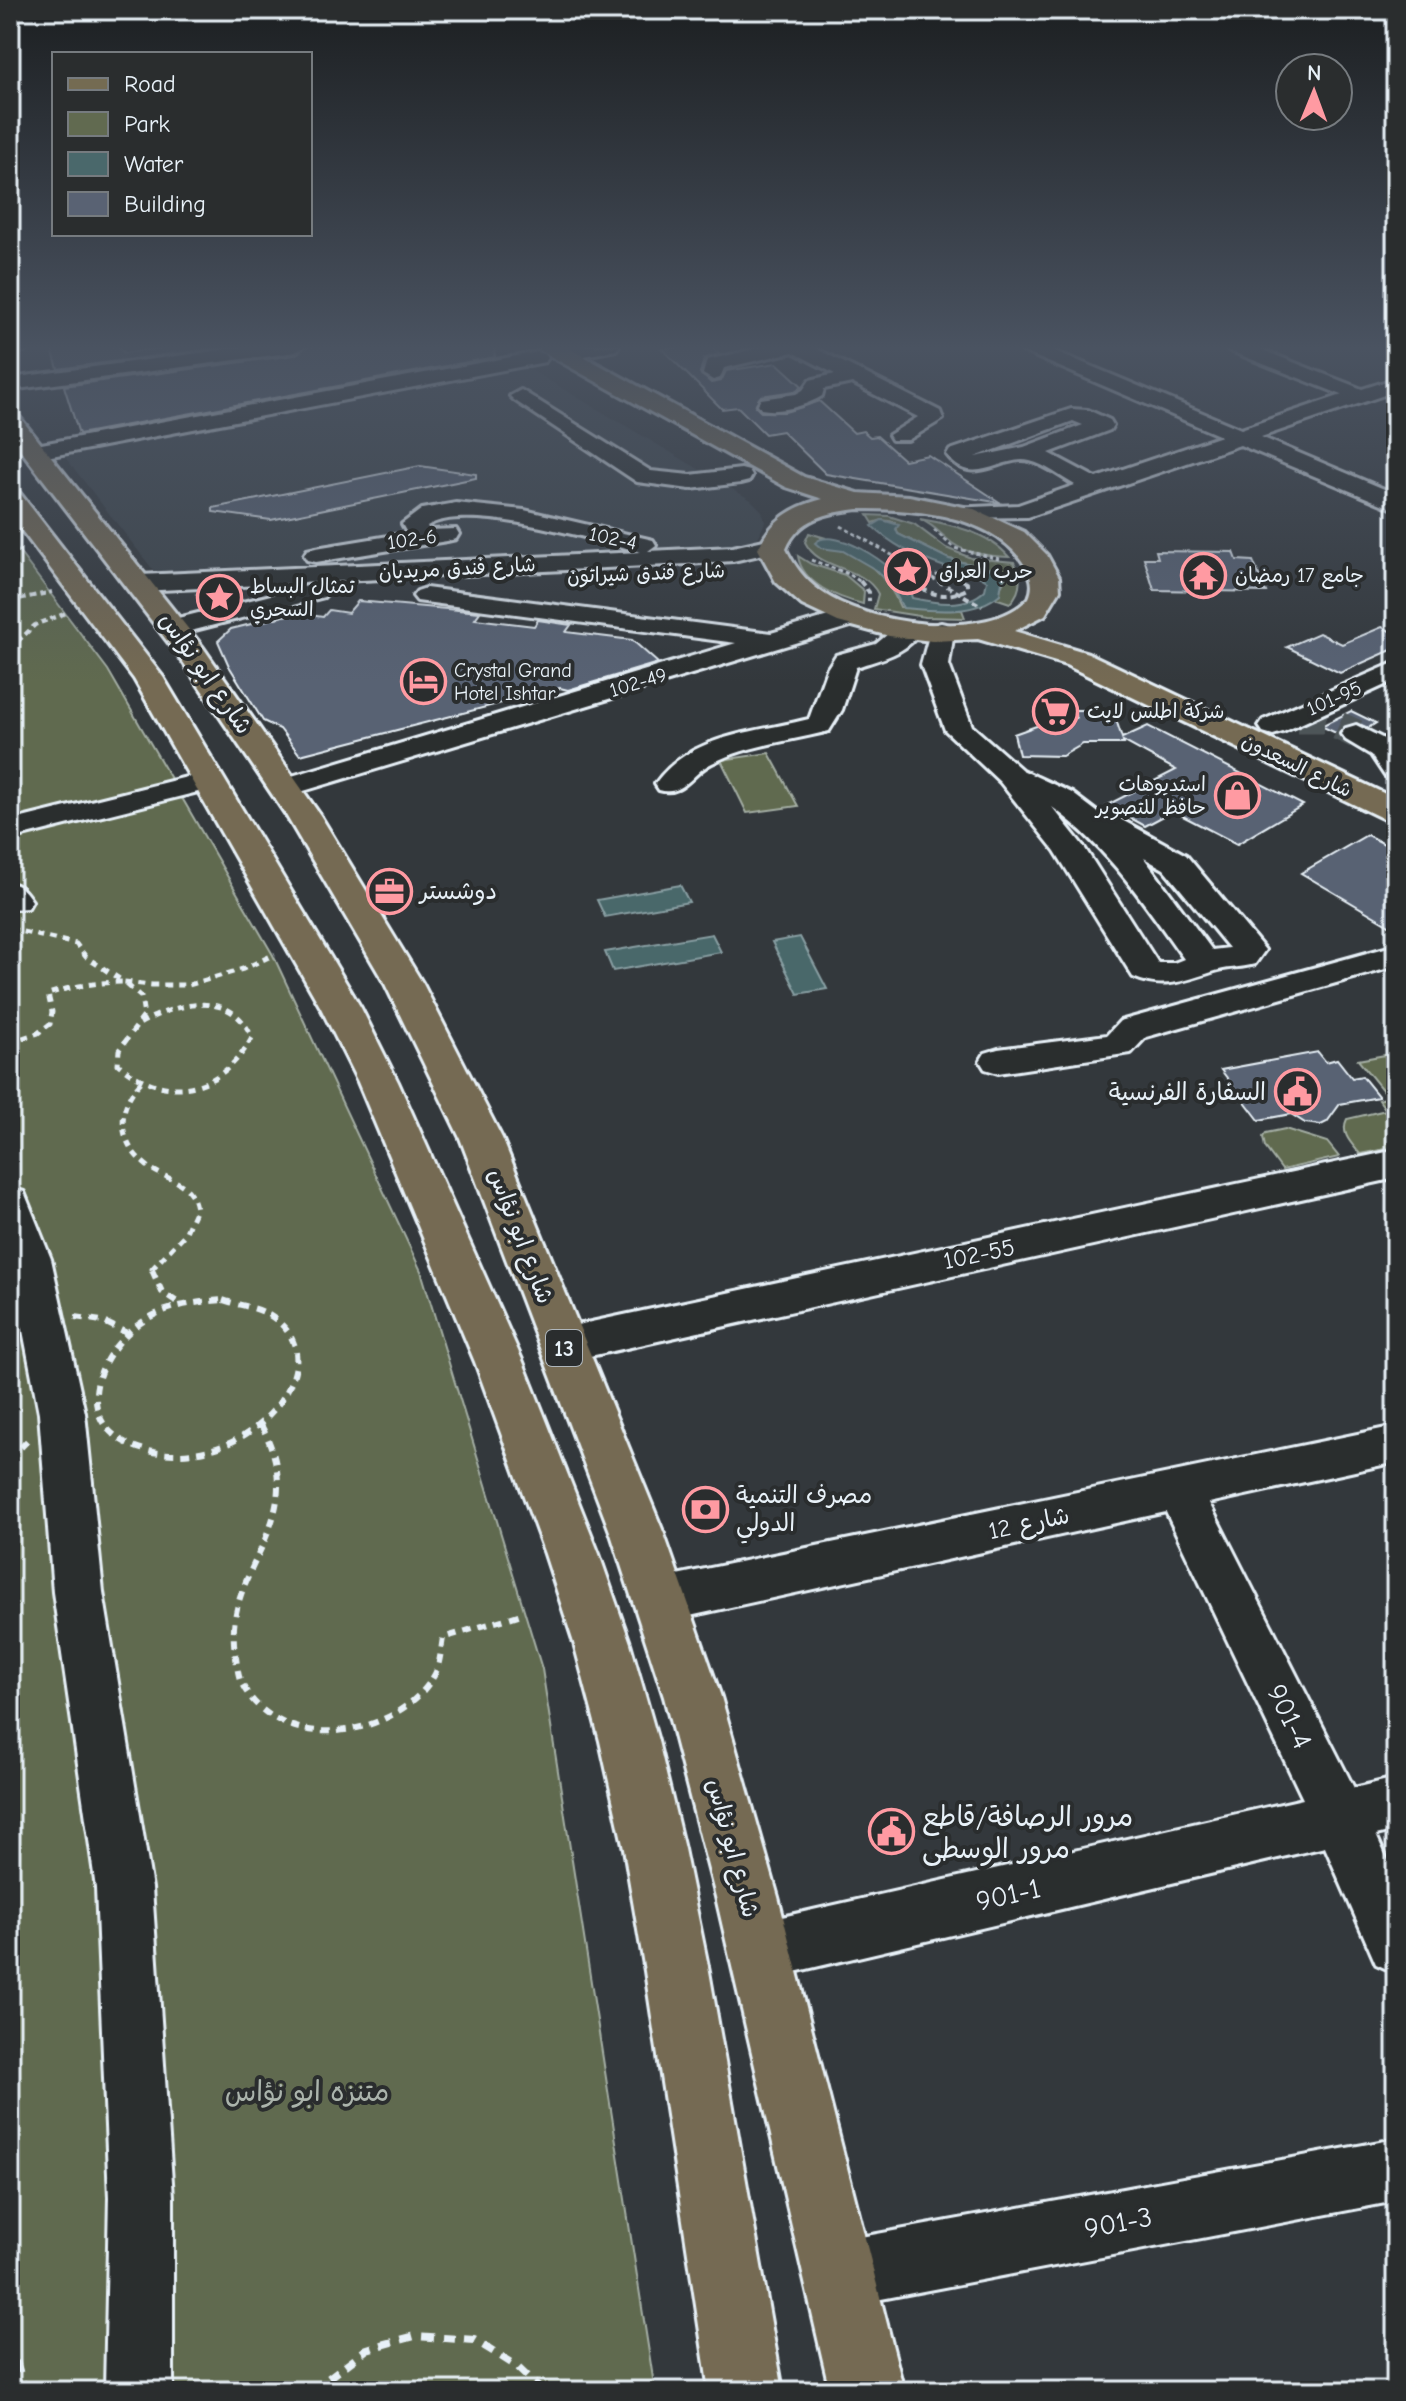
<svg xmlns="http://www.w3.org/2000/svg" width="1406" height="2401" font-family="'Comic Neue','Playpen Sans Arabic',sans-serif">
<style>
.built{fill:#3e454c}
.green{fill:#616a50;stroke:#a4aea4;stroke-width:2}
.water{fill:#4a686b;stroke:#899fa3;stroke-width:2}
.building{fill:#596273;stroke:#e8f1f8;stroke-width:2}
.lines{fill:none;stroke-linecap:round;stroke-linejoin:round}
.minor-tunnel{stroke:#4e5458;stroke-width:29;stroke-dasharray:29 14;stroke-linecap:butt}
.minor-casing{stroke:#e8f1f8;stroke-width:6}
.major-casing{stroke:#e8f1f8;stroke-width:6}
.path-far4{stroke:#e8f1f8;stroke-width:3;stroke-dasharray:4 3;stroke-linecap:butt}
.path-far3{stroke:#e8f1f8;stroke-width:4;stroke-dasharray:6 4;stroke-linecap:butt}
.path-far2{stroke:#e8f1f8;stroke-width:5;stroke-dasharray:7 6;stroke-linecap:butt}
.path-far1{stroke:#e8f1f8;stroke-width:6;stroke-dasharray:9 7;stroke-linecap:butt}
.path{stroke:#e8f1f8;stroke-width:8;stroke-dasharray:12 9;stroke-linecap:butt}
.minor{fill:#2a2d2e;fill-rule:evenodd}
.major{fill:#746b52;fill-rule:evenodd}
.labels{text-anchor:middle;stroke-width:8;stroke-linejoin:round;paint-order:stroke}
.far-street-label{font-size:20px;fill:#e8f1f8;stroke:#2a2d2e}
.far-poi-label{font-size:20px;fill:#e8f1f8;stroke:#2a2d2e;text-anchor:start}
.shield{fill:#2a2d2e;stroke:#afb6bb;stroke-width:2}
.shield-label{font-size:22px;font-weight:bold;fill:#e8f1f8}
.street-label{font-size:24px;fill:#e8f1f8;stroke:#2a2d2e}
.poi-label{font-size:24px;fill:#e8f1f8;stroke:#2a2d2e;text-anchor:start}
.near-street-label{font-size:28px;fill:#e8f1f8;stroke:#2a2d2e}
.near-poi-label{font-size:28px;fill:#e8f1f8;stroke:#2a2d2e;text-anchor:start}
.near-park-label{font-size:28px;fill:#abb4ac;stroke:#2a2d2e}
</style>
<rect width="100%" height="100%" fill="#33383c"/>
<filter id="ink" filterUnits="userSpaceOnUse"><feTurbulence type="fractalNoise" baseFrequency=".0125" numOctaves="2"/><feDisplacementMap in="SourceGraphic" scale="16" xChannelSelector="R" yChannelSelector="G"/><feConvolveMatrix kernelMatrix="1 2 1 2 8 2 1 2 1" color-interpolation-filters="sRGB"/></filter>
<g filter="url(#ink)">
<path class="built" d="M526 367 751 500 762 511 765 522 759 536 750 545 728 552 168 575 154 571 65 457 74 451Z"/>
<path class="green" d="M868 515 889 516 914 524 946 548 971 558 1014 562C1022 577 1022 591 1010 603L995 598C1002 591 1001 582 1007 574L1004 572 949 559 898 534 895 522 882 520 873 523Z
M920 519C950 524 988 532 1009 557 990 556 967 554 952 543 940 534 934 525 920 519Z
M809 533 826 538H821L827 549C861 548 889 579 900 607L962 610 965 618 925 617 874 609 878 594C863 564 819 572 805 542Z
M10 540 108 670 273 955 421 1271 542 1669 655 2391H10Z
M798 556 811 564 845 575 864 591 863 604C838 598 802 584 798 556Z
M769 753 798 806 747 813 721 760Z
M1396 1053V1147L1360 1154C1351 1143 1340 1133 1347 1119L1386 1110 1379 1100 1388 1097 1358 1060Z
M1285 1129 1327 1142 1339 1157 1282 1170 1265 1147 1263 1137 1266 1133Z"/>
<path class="water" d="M882 520 899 525 896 529 898 534 949 559 1004 572 1007 576 1002 581 1000 594C975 616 934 611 903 608L893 589 876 570 843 551 821 548 815 543C834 523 908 572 912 598 935 603 966 609 985 590L987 581C975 572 960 571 945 567 918 558 893 546 872 526Z
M201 590H233L243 603 212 610 196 594Z
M680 885 689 902 605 917 597 900Z
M712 934 721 952 613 971 605 952Z
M800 937 827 989 798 994 772 942Z"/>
<path class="building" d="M51 346H118L124 353 179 346H231L58 369Z
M308 346H494L495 357 79 434 64 386 295 355Z
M691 346 713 348 719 354 704 359 700 373 711 383 721 381 726 371 777 363 802 386 795 391 761 396 755 406 761 412H785L819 401 854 433 863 431 870 437 877 436 904 460 928 455 1001 503 826 474 782 431 765 434 738 407 722 409 662 349Z
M420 466 476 474V478L271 520 213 512V508Z
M1156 551 1234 552 1237 560 1253 561 1266 592 1154 590 1144 558H1158Z
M358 601 480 612 475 619 534 626 538 620 571 625 566 632 632 640 658 663 568 690 560 688 300 755 280 729 263 721 229 666 218 641 231 629 296 613 323 617 329 610 348 613Z
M1382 627 1396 634V648L1340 673 1287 647 1319 633 1342 644Z
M1073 710H1113L1122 738 1148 726 1303 805 1237 844 1173 811 1145 826 1107 805 1176 770 1123 741 1124 744H1083L1062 756 1019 755 1014 734 1045 723 1043 718H1076Z
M1351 711 1376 723 1368 728 1355 722 1344 726 1338 734 1321 726Z
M1367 835 1396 850V929L1301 873Z
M1318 1052 1326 1062 1337 1059 1352 1078 1362 1076 1379 1097 1340 1104 1327 1122 1321 1125 1305 1123 1291 1114 1259 1120 1221 1070Z"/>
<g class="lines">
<path class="minor-tunnel" d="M1297 719H1324L1356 734"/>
<defs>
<path id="minor" d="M10 346H31L28 350 10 354Z
M252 346H305L295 352 10 390V378Z
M576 346H619L616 350 563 360 553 354 556 350Z
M768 346H811L940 411 943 419 908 440H892L889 435 918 417 852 383 824 389 822 396C805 406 781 413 761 409L758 404 761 399 796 394 803 390 810 380 835 374 793 352 724 368 720 378 713 380 703 374 707 360Z
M1017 346H1043L1241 429 1342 395 1228 350 1225 346H1252L1362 389 1396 378V391L1261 437 1396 494V510L1240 445 1028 517 951 518 947 513 951 508 1018 505 1075 485C1061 477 1046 465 1030 461 1002 454 973 490 947 455L950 450 1071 409 1088 410 1110 420 1113 425 1110 430 1049 453 1096 478 1221 436 1020 350ZM1073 421 1083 425 1024 447 975 457Z
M538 352 545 354 548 358 545 362 36 459 25 452 36 445Z
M521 390 651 471 690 475 741 469 749 471 752 476 749 481 741 483 690 489 637 482 514 400 510 396Z
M456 503 524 510 653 540 656 545 648 551 733 547 773 538 782 540 785 545 782 550 733 561 687 564 140 591 131 588 127 583 131 578 140 575 641 552C595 540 467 501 427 526L429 530 456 529 459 534 456 539 447 541 316 562 307 560 304 555 307 550 316 548 407 533 402 524 422 509Z
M315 584 324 587 328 592 324 597 175 635 166 633 162 627 166 621Z
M426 588 771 633 852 609 861 611 865 617 861 623 297 793 286 796 275 793 271 787 275 781 736 643 417 601 413 596 417 591Z
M909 622 918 624 922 630C905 655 883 658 856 667L842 710 829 731C790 741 748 745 712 763 691 773 684 797 659 790L655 784C690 734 755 733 809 719L827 669 836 655 876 644 900 624Z
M941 623 950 625 954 631 949 665 972 726 1022 770 1072 793 1105 818 1120 819 1186 855 1265 950 1255 964C1241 968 1225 967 1212 972 1183 981 1163 990 1133 977L1055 851 1000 782 945 730 921 665 932 625ZM1052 807C1108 847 1144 903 1184 959L1174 963H1158L1084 847ZM1144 858 1164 869 1229 948 1212 950Z
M1396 662V680L1283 732 1273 735 1263 732 1259 726 1263 720Z
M1356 725 1392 743 1396 748V779L1385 776 1371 755 1346 740 1341 734 1346 728Z
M207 772 218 775 222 781 218 787 10 839V821Z
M10 883C22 886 25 891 32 901L28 908 10 909Z
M1396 945V966L1146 1037 1131 1053 998 1073 985 1069 980 1061 985 1053 998 1049 1107 1035 1120 1021Z
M1396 1150V1178L563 1362 548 1357 541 1345 548 1333 563 1328Z
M10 1188 24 1192 51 1259 85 1413 103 1592 152 1888 173 2197V2391H105L109 2197 96 1888 53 1592 39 1413 10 1263Z
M1396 1426V1462L1209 1503 1354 1788 1396 1778V1830L1376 1835 1396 1879V1973L1376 1964 1325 1847 760 1980 740 1971 731 1951 740 1931 760 1922 1303 1799 1166 1512 662 1622 645 1615 637 1600 645 1585 662 1578Z
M1396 2139V2201L839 2307 816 2297 806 2274 816 2251 839 2241Z"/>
<path id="major" d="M538 346H565L804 477 858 493 909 496 974 509 1024 532 1047 555 1059 577 1060 590 1045 615 1014 631 1088 653 1396 799V822L1384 819 1066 665 978 639 932 641 889 636 838 622 802 605 776 582 758 549C772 519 792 507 823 499L786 487 541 351ZM858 509C913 509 997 513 1027 569 1032 579 1034 587 1029 598 988 643 865 624 820 591 804 579 795 567 786 549 799 518 827 513 858 509Z
M10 413 18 415 202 646 320 815 423 984 502 1138 664 1534 721 1697 778 1897 904 2391H830L716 1897 664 1697 611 1534 460 1138 385 984 286 815 181 659 10 436Z
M10 489 19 492 163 677 361 1008 398 1082 523 1362 599 1554 630 1643 658 1741 684 1849 709 1971 783 2391H709L645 1971 624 1849 600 1741 574 1643 545 1554 475 1362 358 1082 321 1008 134 679 10 515Z"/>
</defs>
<use href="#minor" class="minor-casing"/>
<use href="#major" class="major-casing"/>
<path class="path-far4" d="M841 526 941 583
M934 530 954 548 999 559
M811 560 849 574 862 583
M918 583 919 579C939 573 948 573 967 583"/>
<path class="path-far3" d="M860 581 869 592V601
M918 581 917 585C933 597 949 598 967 589V583L963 581
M938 581 982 606
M10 601 52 592
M10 655 16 654 15 644 35 625 66 613"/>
<path class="path-far2" d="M10 929 76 944 86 957 124 982 152 985H189L243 969 275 954
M10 1042 38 1033 50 1024 52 1012 48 994C73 986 98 982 124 982L141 997 144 1016 119 1050 118 1064C167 1105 221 1092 252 1038 232 988 177 1003 139 1024
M141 1082C116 1107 117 1142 146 1165 165 1181 192 1179 196 1209L185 1234 152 1269 153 1272"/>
<path class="path-far1" d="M152 1270 162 1292 182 1305
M223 1300C237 1305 257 1307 269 1315 331 1353 275 1425 227 1444 199 1456 161 1458 133 1446 67 1419 100 1346 147 1319 169 1305 198 1302 223 1300Z
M75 1317 102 1321 127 1333
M261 1425C315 1524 222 1566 235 1652 237 1661 237 1673 241 1682 278 1758 399 1739 435 1674 440 1664 441 1649 443 1638L525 1613
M10 1459 28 1440"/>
<path class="path" d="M10 2341 25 2391
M312 2391 367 2349 415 2336 475 2340 515 2365 542 2391"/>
<use href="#minor" class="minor"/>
<use href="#major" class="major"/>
</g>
</g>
<linearGradient id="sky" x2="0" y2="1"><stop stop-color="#1c1f21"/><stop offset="0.51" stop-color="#4a5361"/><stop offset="1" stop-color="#4a5361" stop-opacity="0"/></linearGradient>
<rect width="1406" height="682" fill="url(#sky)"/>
<defs>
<symbol id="sight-ring" viewBox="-11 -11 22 22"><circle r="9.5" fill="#2a2d2e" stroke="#ff9aa2" stroke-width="1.5"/><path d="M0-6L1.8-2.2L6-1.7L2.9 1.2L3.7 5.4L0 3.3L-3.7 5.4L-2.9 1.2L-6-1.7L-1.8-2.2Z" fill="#ff9aa2"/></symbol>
<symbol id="temple-ring" viewBox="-11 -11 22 22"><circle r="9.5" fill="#2a2d2e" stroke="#ff9aa2" stroke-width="1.5"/><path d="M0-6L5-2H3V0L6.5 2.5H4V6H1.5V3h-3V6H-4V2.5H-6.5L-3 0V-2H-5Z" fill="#ff9aa2"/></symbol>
<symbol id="hotel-ring" viewBox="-11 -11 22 22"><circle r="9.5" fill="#2a2d2e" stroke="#ff9aa2" stroke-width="1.5"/><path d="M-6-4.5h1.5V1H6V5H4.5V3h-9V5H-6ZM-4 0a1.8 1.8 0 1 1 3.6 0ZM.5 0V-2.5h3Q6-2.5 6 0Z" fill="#ff9aa2"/></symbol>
<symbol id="supermarket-ring" viewBox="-11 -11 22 22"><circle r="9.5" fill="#2a2d2e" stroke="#ff9aa2" stroke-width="1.5"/><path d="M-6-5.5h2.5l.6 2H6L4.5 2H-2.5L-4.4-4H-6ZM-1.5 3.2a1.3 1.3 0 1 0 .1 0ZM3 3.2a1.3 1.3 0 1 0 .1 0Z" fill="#ff9aa2"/></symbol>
<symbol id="shop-ring" viewBox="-11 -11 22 22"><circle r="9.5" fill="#2a2d2e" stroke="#ff9aa2" stroke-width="1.5"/><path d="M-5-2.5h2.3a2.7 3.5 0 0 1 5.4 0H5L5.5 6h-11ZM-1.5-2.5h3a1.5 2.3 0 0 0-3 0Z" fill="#ff9aa2"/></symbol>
<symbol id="office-ring" viewBox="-11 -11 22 22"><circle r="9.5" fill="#2a2d2e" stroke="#ff9aa2" stroke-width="1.5"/><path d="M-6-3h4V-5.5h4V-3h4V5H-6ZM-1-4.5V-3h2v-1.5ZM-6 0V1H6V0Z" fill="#ff9aa2"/></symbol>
<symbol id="civic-ring" viewBox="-11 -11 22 22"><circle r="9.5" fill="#2a2d2e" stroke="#ff9aa2" stroke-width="1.5"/><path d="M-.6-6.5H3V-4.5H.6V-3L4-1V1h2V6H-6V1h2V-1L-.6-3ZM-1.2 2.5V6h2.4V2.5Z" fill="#ff9aa2"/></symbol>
<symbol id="bank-ring" viewBox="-11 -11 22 22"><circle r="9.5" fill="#2a2d2e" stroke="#ff9aa2" stroke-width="1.5"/><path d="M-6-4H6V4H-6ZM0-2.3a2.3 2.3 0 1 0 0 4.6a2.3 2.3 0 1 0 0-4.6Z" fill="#ff9aa2"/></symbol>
</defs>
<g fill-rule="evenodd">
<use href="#sight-ring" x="882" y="546" width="51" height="51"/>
<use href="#temple-ring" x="1178" y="550" width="51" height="51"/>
<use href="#sight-ring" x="194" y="572" width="51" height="51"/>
<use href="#hotel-ring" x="398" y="656" width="51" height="51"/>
<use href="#supermarket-ring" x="1030" y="686" width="51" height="51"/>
<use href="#shop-ring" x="1212" y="770" width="51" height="51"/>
<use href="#office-ring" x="364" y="866" width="51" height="51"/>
<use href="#civic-ring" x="1272" y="1066" width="51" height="51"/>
<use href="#bank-ring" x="680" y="1484" width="51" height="51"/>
<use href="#civic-ring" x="866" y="1806" width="51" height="51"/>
</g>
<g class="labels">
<g class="far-street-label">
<text transform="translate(613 538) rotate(12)" y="7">102-4</text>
<text transform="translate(412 539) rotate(-8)" y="7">102-6</text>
<text transform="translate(457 568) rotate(-3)" y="7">شارع فندق مريديان</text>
<text transform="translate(646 573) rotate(-2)" y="7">شارع فندق شيراتون</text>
<text transform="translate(638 682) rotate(-17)" y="7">102-49</text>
<text transform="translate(1334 698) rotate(-24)" y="7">101-95</text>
<text transform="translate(1297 765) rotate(26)" y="7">شارع السعدون</text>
</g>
<g class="far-poi-label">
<text x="939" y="578">حرب العراق</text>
<text x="1235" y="582">جامع 17 رمضان</text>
<text x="250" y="593">تمثال البساط<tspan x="250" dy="23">السحري</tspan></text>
<text x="454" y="677">Crystal Grand<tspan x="454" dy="23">Hotel Ishtar</tspan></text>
<text x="1087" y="718">شركة اطلس لايت</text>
<text x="1206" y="791" text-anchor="end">استديوهات<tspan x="1206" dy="23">حافظ للتصوير</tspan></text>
</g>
<rect class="shield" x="546" y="1330" width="36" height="36" rx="6"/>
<g class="shield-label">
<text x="564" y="1356">13</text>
</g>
<g class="street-label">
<text transform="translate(206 673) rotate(55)" y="8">شارع ابو نؤاس</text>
<text transform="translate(521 1236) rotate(69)" y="8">شارع ابو نؤاس</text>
<text transform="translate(979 1254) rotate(-12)" y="8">102-55</text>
<text transform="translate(1029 1523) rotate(-12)" y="8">شارع 12</text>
<text transform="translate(733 1848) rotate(75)" y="8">شارع ابو نؤاس</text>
</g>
<g class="poi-label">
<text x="420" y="899">دوشستر</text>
<text x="1266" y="1100" text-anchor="end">السفارة الفرنسية</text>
<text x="736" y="1503">مصرف التنمية<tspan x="736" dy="28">الدولي</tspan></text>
</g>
<g class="near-street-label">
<text transform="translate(1290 1716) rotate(64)" y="10">901-4</text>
<text transform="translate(1008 1894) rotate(-13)" y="10">901-1</text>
<text transform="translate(1118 2222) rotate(-11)" y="10">901-3</text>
</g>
<g class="near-poi-label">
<text x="922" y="1826">مرور الرصافة/قاطع<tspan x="922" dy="32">مرور الوسطى</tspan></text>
</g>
<g class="near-park-label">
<text x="307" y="2101">متنزه ابو نؤاس</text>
</g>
</g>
<rect width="1406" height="2401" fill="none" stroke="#2a2d2e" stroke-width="40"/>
<rect x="20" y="20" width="1366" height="2361" fill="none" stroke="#e8f1f8" stroke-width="3" filter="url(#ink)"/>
<rect x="52" y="52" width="260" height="184" fill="#2a2d2e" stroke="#767b7f" stroke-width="2"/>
<rect x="68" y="78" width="40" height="12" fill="#746b52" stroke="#767b7f" stroke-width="2"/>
<text x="124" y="92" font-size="24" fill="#e8f1f8">Road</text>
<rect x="68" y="112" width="40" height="24" fill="#616a50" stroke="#767b7f" stroke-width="2"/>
<text x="124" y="132" font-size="24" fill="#e8f1f8">Park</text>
<rect x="68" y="152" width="40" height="24" fill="#4a686b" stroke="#767b7f" stroke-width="2"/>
<text x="124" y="172" font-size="24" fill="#e8f1f8">Water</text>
<rect x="68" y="192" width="40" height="24" fill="#596273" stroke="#767b7f" stroke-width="2"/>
<text x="124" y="212" font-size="24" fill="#e8f1f8">Building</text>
<g transform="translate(1314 92) rotate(1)"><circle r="38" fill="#2a2d2e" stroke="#767b7f" stroke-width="2"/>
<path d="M0-6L14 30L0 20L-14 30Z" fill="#ff9aa2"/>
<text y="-12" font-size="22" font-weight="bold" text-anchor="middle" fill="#e8f1f8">N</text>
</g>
</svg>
